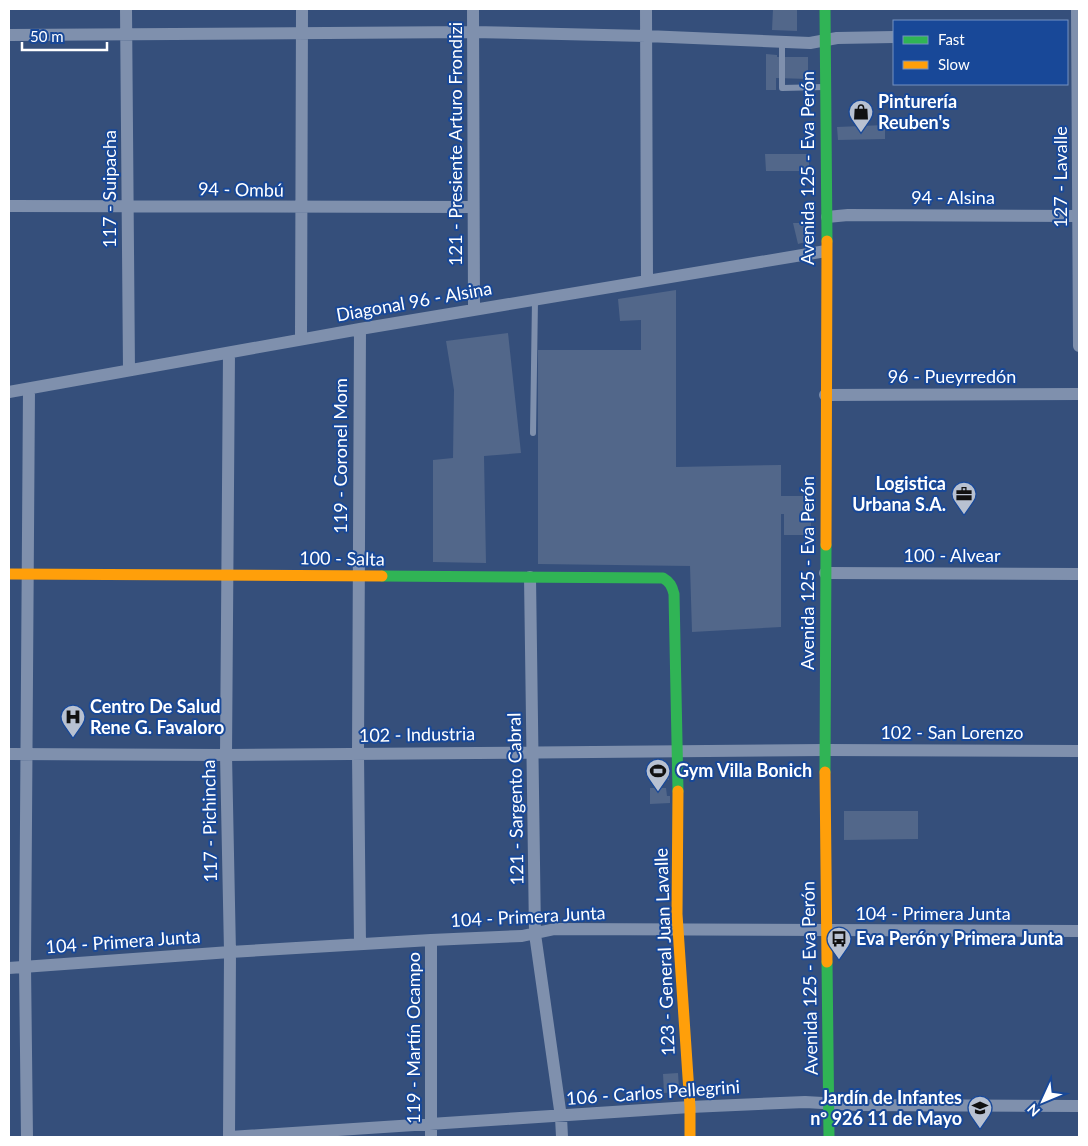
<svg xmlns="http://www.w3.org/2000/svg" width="1088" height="1146" font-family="Lato,sans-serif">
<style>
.building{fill:#52678a}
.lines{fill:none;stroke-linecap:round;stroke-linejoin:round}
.lane{stroke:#7f90ad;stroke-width:6}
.street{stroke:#7f90ad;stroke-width:12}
.fast{stroke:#30b455;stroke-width:11}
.slow{stroke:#ff9f0a;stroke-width:11}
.labels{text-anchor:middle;stroke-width:4;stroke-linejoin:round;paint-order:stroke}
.poi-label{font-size:18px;font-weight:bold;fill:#fff;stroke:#184898;text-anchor:start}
.street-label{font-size:18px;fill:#fff;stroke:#184898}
</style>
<rect width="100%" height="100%" fill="#354f7b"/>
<path class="building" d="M773 9H797V31L772 30Z
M766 54 777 55V57H808V79L776 78V90H766Z
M885 125V139L838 140 837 127Z
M765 154H809V171H766Z
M793 223H810L809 241 798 244Z
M676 290V467L781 465V496H811V535H784V514H781V627L692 632 690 566 538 564V350H641V320L620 321 618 299Z
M508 333 521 453 484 456 486 563 433 562V460L453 458 454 390 446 341Z
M651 763H662V766H667L669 780H651Z
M650 788H666L667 796H670V803L650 804Z
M844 811H918V839L844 840Z
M678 1073 679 1089 675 1092 664 1093 663 1074Z"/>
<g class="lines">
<path class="lane" d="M782 43V88L824 87
M533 433 535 300"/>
<path class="street" d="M126 9 129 370
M473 9 474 310
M646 9 647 280
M1077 9 1079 346
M9 35 473 32 646 36 810 43 837 38 894 37
M9 206 473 207
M827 217 848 215 1079 216
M360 329 358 754 360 944
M301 339 302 9
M9 392 360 329 826 251
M825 395 1079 394
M825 573 1079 574
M530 577 535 934 561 1117 562 1137
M9 754 226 755 825 750 1079 751
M9 968 230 952 431 940 522 936 555 929 1079 931
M27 1137 25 966 29 389
M229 1137 230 952 226 755 229 353
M230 1137 690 1107 805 1102 858 1105 1079 1106
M431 1137V940"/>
<path class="fast" d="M825 9 827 241
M382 576 663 578C670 582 672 586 674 594L678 791
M825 772 826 545
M827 962 829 1137"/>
<path class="slow" d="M826 545 827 241
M9 574 382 576
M825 772 827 962
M678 791 677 914 690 1107V1137"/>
</g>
<defs>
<symbol id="shop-pin" viewBox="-11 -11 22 30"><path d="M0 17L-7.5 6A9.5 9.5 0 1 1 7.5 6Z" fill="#b8c1d1" stroke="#184898"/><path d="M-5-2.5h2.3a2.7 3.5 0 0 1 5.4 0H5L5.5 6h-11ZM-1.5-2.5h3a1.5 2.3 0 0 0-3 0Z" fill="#111"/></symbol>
<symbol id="office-pin" viewBox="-11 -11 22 30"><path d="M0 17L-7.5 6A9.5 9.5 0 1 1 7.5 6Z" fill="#b8c1d1" stroke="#184898"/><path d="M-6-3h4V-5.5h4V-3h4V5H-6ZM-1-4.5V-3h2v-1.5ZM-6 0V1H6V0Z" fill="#111"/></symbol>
<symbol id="hospital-pin" viewBox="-11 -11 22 30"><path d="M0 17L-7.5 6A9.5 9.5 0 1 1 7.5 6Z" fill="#b8c1d1" stroke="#184898"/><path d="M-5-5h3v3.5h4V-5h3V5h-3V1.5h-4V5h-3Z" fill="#111"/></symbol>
<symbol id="stadium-pin" viewBox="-11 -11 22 30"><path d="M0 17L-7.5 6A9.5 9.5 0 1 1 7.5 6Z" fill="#b8c1d1" stroke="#184898"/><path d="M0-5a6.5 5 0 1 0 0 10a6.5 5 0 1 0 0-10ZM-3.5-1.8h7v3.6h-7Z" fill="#111"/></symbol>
<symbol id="bus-pin" viewBox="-11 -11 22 30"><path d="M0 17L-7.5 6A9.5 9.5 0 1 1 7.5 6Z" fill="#b8c1d1" stroke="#184898"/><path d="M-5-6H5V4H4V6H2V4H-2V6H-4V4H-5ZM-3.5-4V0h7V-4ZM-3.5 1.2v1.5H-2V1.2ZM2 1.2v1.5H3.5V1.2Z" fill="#111"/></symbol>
<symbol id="school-pin" viewBox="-11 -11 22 30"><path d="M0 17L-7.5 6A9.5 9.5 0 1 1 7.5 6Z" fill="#b8c1d1" stroke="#184898"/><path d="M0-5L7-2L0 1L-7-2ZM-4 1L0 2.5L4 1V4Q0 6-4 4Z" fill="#111"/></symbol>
</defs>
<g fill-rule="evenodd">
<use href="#shop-pin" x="847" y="98" width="28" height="38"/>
<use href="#office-pin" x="950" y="480" width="28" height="38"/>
<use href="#hospital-pin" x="59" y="703" width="28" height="38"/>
<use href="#stadium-pin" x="644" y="757" width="28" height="38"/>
<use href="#bus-pin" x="825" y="925" width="28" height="38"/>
<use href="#school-pin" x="966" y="1094" width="28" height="38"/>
</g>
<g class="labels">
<g class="poi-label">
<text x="878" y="108">Pinturería<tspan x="878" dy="21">Reuben's</tspan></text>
<text x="946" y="490" text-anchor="end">Logistica<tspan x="946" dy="21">Urbana S.A.</tspan></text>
<text x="90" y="713">Centro De Salud<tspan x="90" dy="21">Rene G. Favaloro</tspan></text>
<text x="676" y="777">Gym Villa Bonich</text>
<text x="856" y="945">Eva Perón y Primera Junta</text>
<text x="962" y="1104" text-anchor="end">Jardín de Infantes<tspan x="962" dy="21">nº 926 11 de Mayo</tspan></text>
</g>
<g class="street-label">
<text transform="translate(456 144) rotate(-90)" y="6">121 - Presiente Arturo Frondizi</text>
<text transform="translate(808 168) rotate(-90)" y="6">Avenida 125 - Eva Perón</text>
<text transform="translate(1061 177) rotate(-90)" y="6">127 - Lavalle</text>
<text transform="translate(110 189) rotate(-90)" y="6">117 - Suipacha</text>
<text transform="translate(241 190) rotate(1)" y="6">94 - Ombú</text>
<text x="953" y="204">94 - Alsina</text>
<text transform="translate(414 302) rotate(-10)" y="6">Diagonal 96 - Alsina</text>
<text x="952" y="383">96 - Pueyrredón</text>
<text transform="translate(341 456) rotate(-90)" y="6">119 - Coronel Mom</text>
<text x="952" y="562">100 - Alvear</text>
<text transform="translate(342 559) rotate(1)" y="6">100 - Salta</text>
<text transform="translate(808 573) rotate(-90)" y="6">Avenida 125 - Eva Perón</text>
<text x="952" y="739">102 - San Lorenzo</text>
<text transform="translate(417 735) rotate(-1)" y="6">102 - Industria</text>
<text transform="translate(516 799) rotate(-91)" y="6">121 - Sargento Cabral</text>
<text transform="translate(210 821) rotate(-91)" y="6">117 - Pichincha</text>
<text x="933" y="920">104 - Primera Junta</text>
<text transform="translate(528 917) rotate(-3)" y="6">104 - Primera Junta</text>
<text transform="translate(123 942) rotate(-4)" y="6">104 - Primera Junta</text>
<text transform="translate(665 952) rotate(-92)" y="6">123 - General Juan Lavalle</text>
<text transform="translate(810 978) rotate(-91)" y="6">Avenida 125 - Eva Perón</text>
<text transform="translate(414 1038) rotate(-90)" y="6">119 - Martín Ocampo</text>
<text transform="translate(653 1093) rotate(-4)" y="6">106 - Carlos Pellegrini</text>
</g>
</g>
<rect width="1088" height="1146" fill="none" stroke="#ffffff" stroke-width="20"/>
<rect x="893" y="20" width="175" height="65" fill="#184898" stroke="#7491c1"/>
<rect x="903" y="36" width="25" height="8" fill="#30b455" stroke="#7491c1"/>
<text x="938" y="45" font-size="15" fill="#ffffff">Fast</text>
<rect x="903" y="61" width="25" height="8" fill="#ff9f0a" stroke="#7491c1"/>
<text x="938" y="70" font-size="15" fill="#ffffff">Slow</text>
<g transform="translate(1043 1101) rotate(226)" stroke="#184898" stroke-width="4" paint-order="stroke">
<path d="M0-4L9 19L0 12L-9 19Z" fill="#ffffff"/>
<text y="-8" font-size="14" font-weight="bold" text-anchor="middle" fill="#ffffff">N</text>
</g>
<path d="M22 42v8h85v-8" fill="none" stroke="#ffffff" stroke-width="2.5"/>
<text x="30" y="42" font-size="15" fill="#ffffff" stroke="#184898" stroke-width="4" paint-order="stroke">50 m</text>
</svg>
